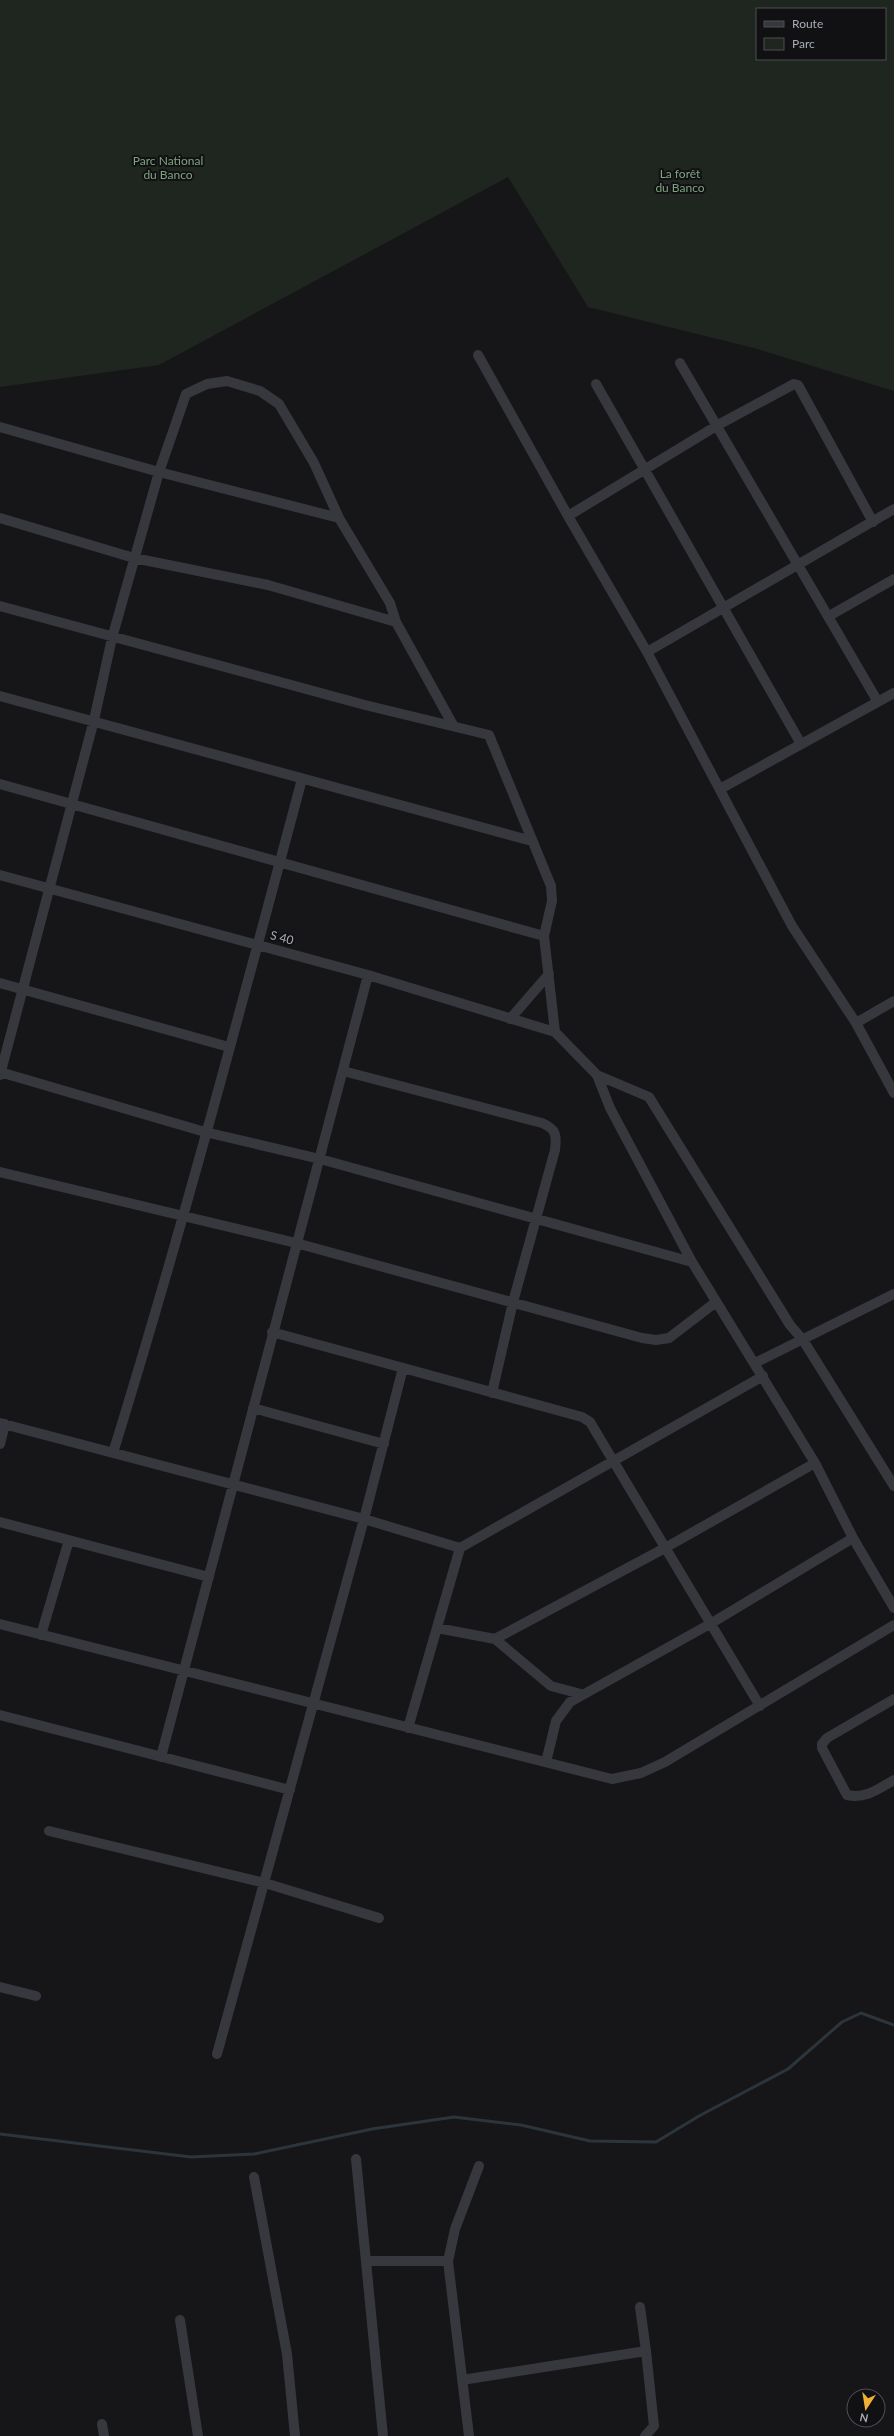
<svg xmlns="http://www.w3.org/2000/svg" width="894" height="2436" font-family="Lato,sans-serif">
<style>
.green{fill:#1e261f;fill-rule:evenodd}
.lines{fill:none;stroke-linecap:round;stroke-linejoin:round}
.stream{stroke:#2c353c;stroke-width:3}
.minor{stroke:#37383d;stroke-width:10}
.labels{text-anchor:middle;stroke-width:4;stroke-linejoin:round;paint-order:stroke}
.park-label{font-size:12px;fill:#7fa381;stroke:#111113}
.street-label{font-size:12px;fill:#a8adb8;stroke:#111113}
</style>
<rect width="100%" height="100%" fill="#161618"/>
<path class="green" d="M0 0H894V391L754 348 588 307 508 177 159 365 0 387ZM757 9H885V59H757Z"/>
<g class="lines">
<path class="stream" d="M0 2134 191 2157 254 2154 372 2129 454 2117 521 2125 590 2141 656 2142 699 2116 788 2069 842 2022 861 2013 894 2025"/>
<path class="minor" d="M478 355 568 516 647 652 792 926 856 1023 894 1093
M680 363 878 702
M596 384 801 744
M0 427 159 472 339 518
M568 516 718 425 794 384 798 385 873 522
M0 518 134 558 268 585 396 622
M0 606 365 705 489 735 551 886 552 901 544 936 555 1032 597 1075 649 1097 790 1325 803 1340 894 1486
M829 616 894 579
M647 652 894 509
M0 696 532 841
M0 784 544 936
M720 789 894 693
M0 875 368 975 555 1032
M0 983 229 1047
M510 1019 549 974
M856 1023 894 1001
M343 1071 542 1123C556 1129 557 1135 555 1150L513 1302 492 1393
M0 1072 205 1132 320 1159 692 1262
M0 1075 94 720 112 638 159 472 186 394 207 384 227 381 260 391 279 404 314 463 339 518 390 603 396 622 453 725
M597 1075 610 1108 692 1262 815 1463 853 1538 894 1608
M0 1172 296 1243 642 1338 656 1340 669 1338 716 1302
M272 1332 582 1417 590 1422 760 1706
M755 1363 894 1294
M253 1408 384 1444
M0 1423 364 1519 460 1548
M0 1444 5 1424
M113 1453C182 1230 242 1004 302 779
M0 1522 209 1577
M0 1624 612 1779 641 1773 665 1762 894 1625
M437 1628 495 1639 551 1686 581 1694
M41 1635 69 1540
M495 1639 665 1548 815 1463
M894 1699 827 1738 822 1744V1748L847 1795C866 1799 878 1789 894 1780
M0 1715 290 1790
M408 1728 460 1548 763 1376
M161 1757 368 975
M546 1762 556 1721 570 1702 710 1624 853 1538
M49 1831 265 1883 379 1918
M0 1987 36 1996
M217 2054 364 1519 403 1368
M356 2159 383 2436
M254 2177 287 2354 295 2436
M366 2261H448
M180 2320 198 2436
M462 2380 646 2351 640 2307
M102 2424 104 2436
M469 2436 448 2261 455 2229 479 2166
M645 2436 654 2426 646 2351"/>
</g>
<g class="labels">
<g class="park-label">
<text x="168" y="165">Parc National<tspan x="168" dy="14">du Banco</tspan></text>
<text x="680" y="178">La forêt<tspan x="680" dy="14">du Banco</tspan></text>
</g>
<g class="street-label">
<text transform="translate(282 938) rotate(15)" y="4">S 40</text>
</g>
</g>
<rect x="756" y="8" width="130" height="52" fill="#111113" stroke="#4d4f55"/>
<rect x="764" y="21" width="20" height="6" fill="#37383d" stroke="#4d4f55"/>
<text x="792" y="28" font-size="12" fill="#a8adb8">Route</text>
<rect x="764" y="38" width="20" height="12" fill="#1e261f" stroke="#4d4f55"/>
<text x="792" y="48" font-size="12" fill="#a8adb8">Parc</text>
<g transform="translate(866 2408) rotate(192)"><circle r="19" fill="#111113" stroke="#4d4f55"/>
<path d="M0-3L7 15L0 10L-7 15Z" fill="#f2b134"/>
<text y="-6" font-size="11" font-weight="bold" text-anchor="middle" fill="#a8adb8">N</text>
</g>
</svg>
